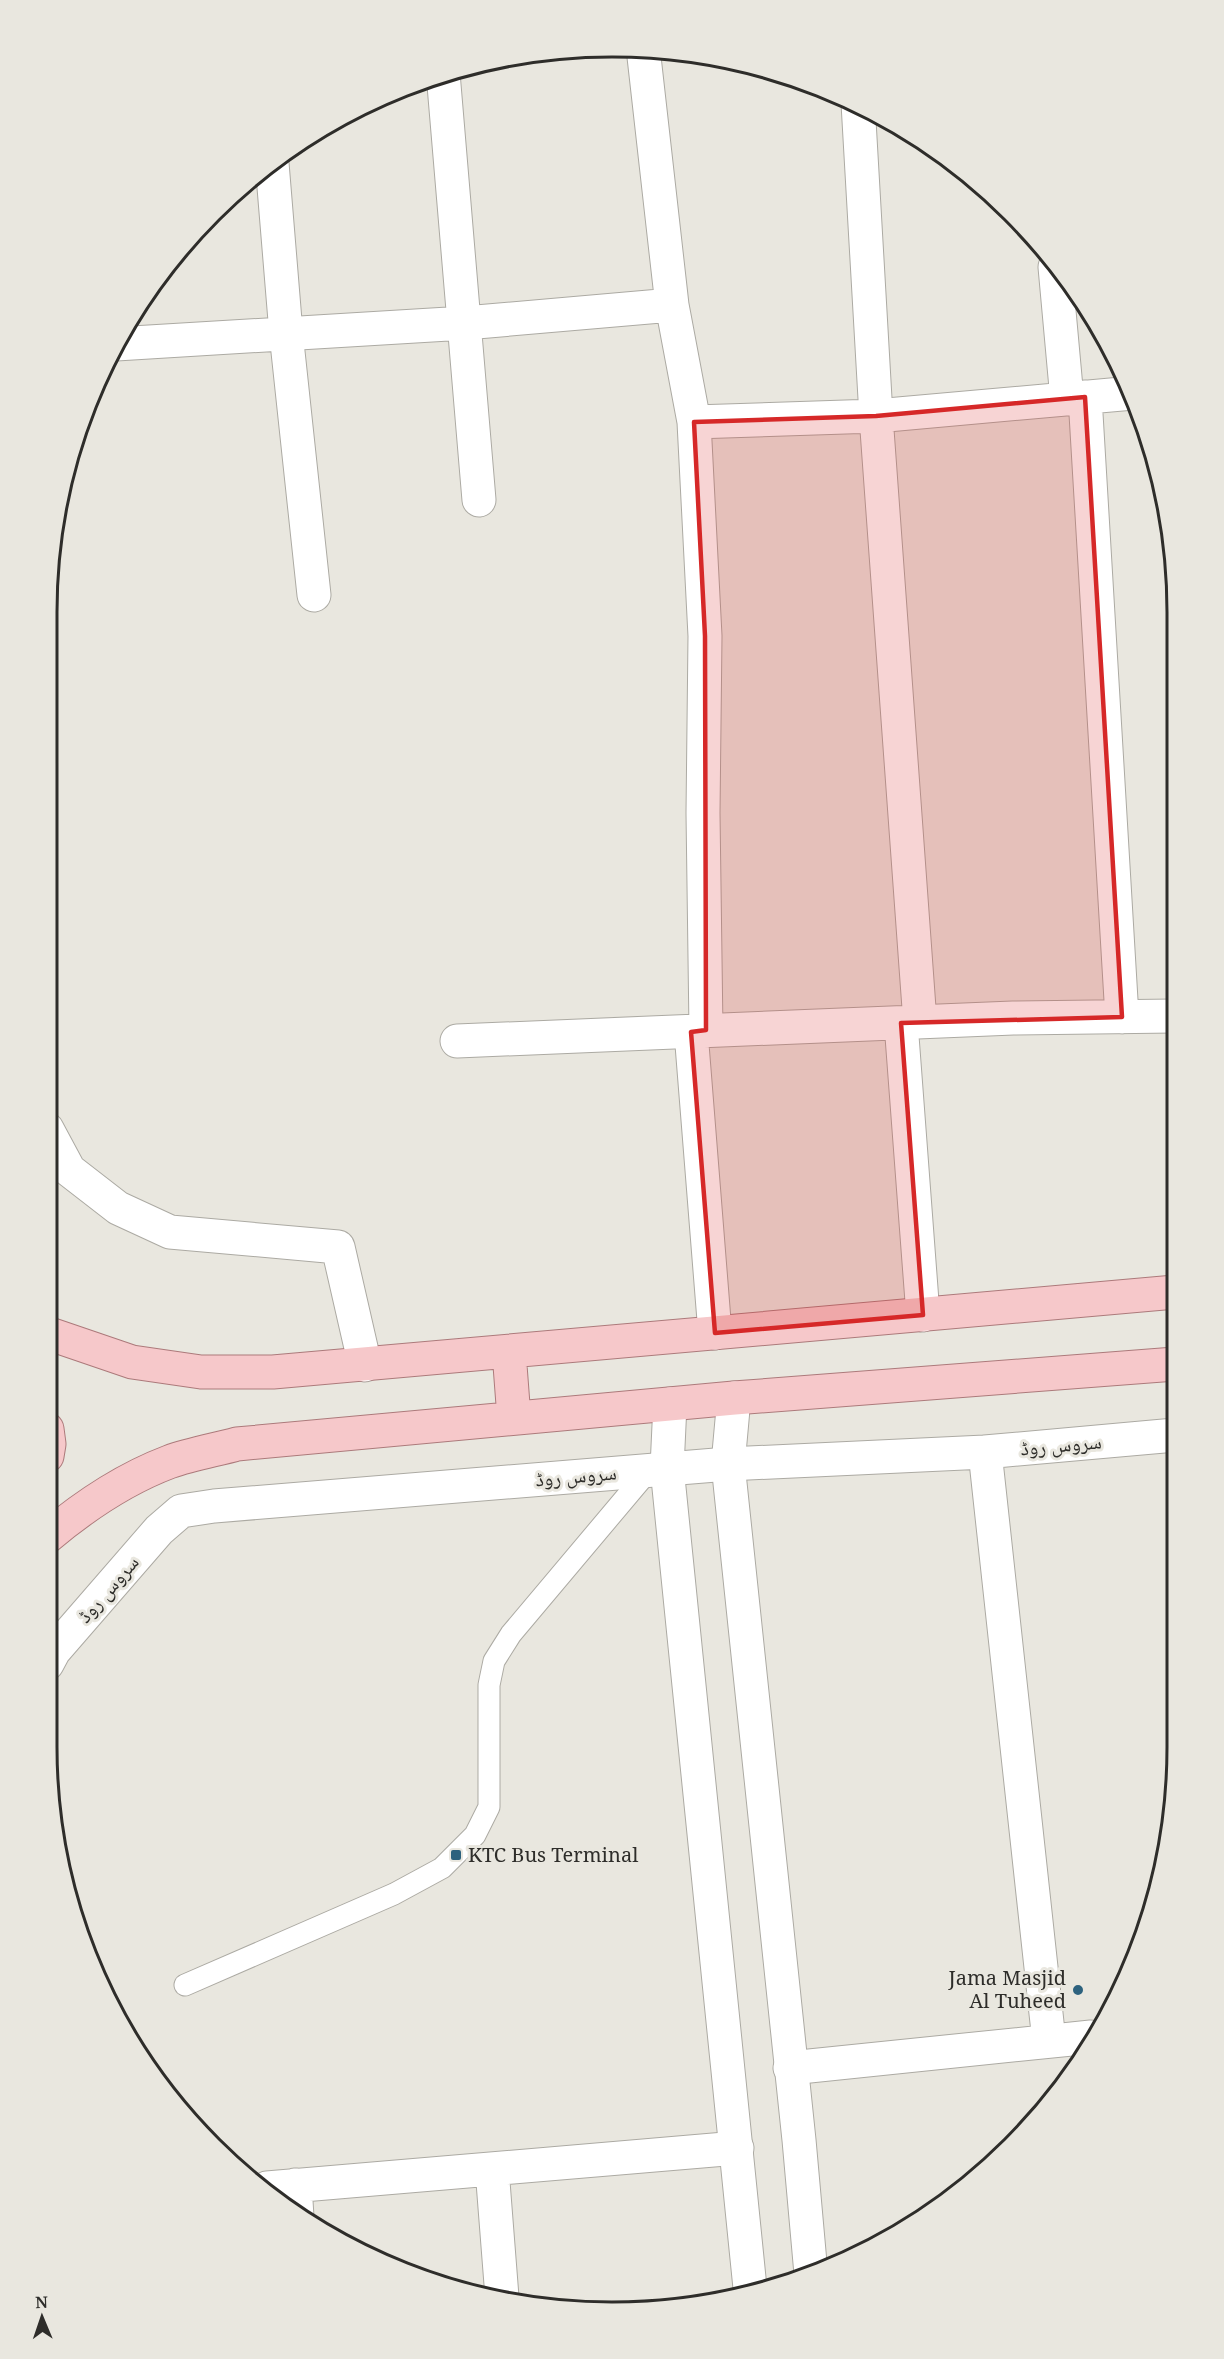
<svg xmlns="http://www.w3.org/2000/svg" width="1224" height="2359" font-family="'Noto Serif','Noto Naskh Arabic',serif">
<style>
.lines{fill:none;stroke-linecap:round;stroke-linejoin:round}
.service-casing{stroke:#acaaa3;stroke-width:23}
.minor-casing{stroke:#acaaa3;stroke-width:35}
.tertiary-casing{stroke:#acaaa3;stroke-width:35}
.primary-casing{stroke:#ac7a7b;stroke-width:35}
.service{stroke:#fff;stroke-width:21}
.minor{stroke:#fff;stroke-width:33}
.tertiary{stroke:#fff;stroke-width:33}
.primary{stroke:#f6c8ca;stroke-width:33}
.marked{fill:#d62828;fill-opacity:0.2;stroke:#d62828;stroke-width:4.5;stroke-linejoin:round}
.poi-dot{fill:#2d627e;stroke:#e9e7df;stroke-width:2}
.labels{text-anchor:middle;stroke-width:6;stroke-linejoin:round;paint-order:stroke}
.street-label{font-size:20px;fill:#2e2d2a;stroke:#e9e7df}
.poi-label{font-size:20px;fill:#2e2d2a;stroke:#e9e7df;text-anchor:start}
.rim{fill:none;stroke:#2e2d2a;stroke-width:3}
</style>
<rect width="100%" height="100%" fill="#e9e7df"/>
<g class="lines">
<defs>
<path id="service" d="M185 1985 394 1894 442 1868 475 1835 489 1807V1685L494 1661 511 1634 649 1470"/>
<path id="minor" d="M643 48 672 305 694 422 705 636 703 813 706 1030
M443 73 479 500
M858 103 876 416 920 1022
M272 163 286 333 314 595
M1055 267 1067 399
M116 344 465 323 672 305
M1085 397 1122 1017
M694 422 876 416 1133 393
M901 1023 923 1315
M691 1032 715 1333
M457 1041 1013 1018 1174 1016
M47 1129 69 1170 118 1208 170 1232 338 1247 365 1365
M985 1452 1049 2041
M47 1664 54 1651 159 1530 181 1511 214 1506 728 1464 985 1452 1175 1435
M790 2068 1091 2037
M492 2169 502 2297
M295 2185 297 2217
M267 2188 737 2148"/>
<path id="tertiary" d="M734 1398 728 1464 799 2140 811 2274
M670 1404 667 1468 750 2288"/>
<path id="primary" d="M47 1333 132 1362 201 1372H273L1175 1292
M509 1352 514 1418
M47 1456 49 1444 47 1429
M47 1537C84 1506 124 1479 169 1462 191 1454 215 1450 237 1444L734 1398 1175 1364"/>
</defs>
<use href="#service" class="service-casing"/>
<use href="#minor" class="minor-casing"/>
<use href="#tertiary" class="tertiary-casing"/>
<use href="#primary" class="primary-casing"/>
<use href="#service" class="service"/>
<use href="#minor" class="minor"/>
<use href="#tertiary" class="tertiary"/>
<use href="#primary" class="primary"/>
</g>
<path class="marked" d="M1085 397 1122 1017 901 1023 923 1315 715 1333 691 1032 706 1030 705 636 694 422 876 416Z"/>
<g class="poi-dot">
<rect x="450" y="1849" width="12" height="12" rx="3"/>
<circle cx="1078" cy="1990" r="6"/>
</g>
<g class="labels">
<g class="street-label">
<text transform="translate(1061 1445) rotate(-5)" y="7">سروس روڈ</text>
<text transform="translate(576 1476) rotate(-5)" y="7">سروس روڈ</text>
<text transform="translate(108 1589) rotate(-49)" y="7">سروس روڈ</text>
</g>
<g class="poi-label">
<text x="468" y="1862">KTC Bus Terminal</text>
<text x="1066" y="1985" text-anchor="end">Jama Masjid<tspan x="1066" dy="23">Al Tuheed</tspan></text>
</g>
</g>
<path d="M0 0H1224V2359H0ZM612 57H612A555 555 0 0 1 1167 612V1747A555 555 0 0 1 612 2302H612A555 555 0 0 1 57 1747V612A555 555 0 0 1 612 57Z" fill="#e9e7df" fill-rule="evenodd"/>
<path class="rim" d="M612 57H612A555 555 0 0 1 1167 612V1747A555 555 0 0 1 612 2302H612A555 555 0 0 1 57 1747V612A555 555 0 0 1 612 57Z"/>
<g transform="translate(42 2317) rotate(358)" stroke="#e9e7df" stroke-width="4.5" paint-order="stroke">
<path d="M0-4.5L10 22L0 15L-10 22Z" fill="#2e2d2a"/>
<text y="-9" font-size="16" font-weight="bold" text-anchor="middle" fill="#2e2d2a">N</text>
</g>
</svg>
